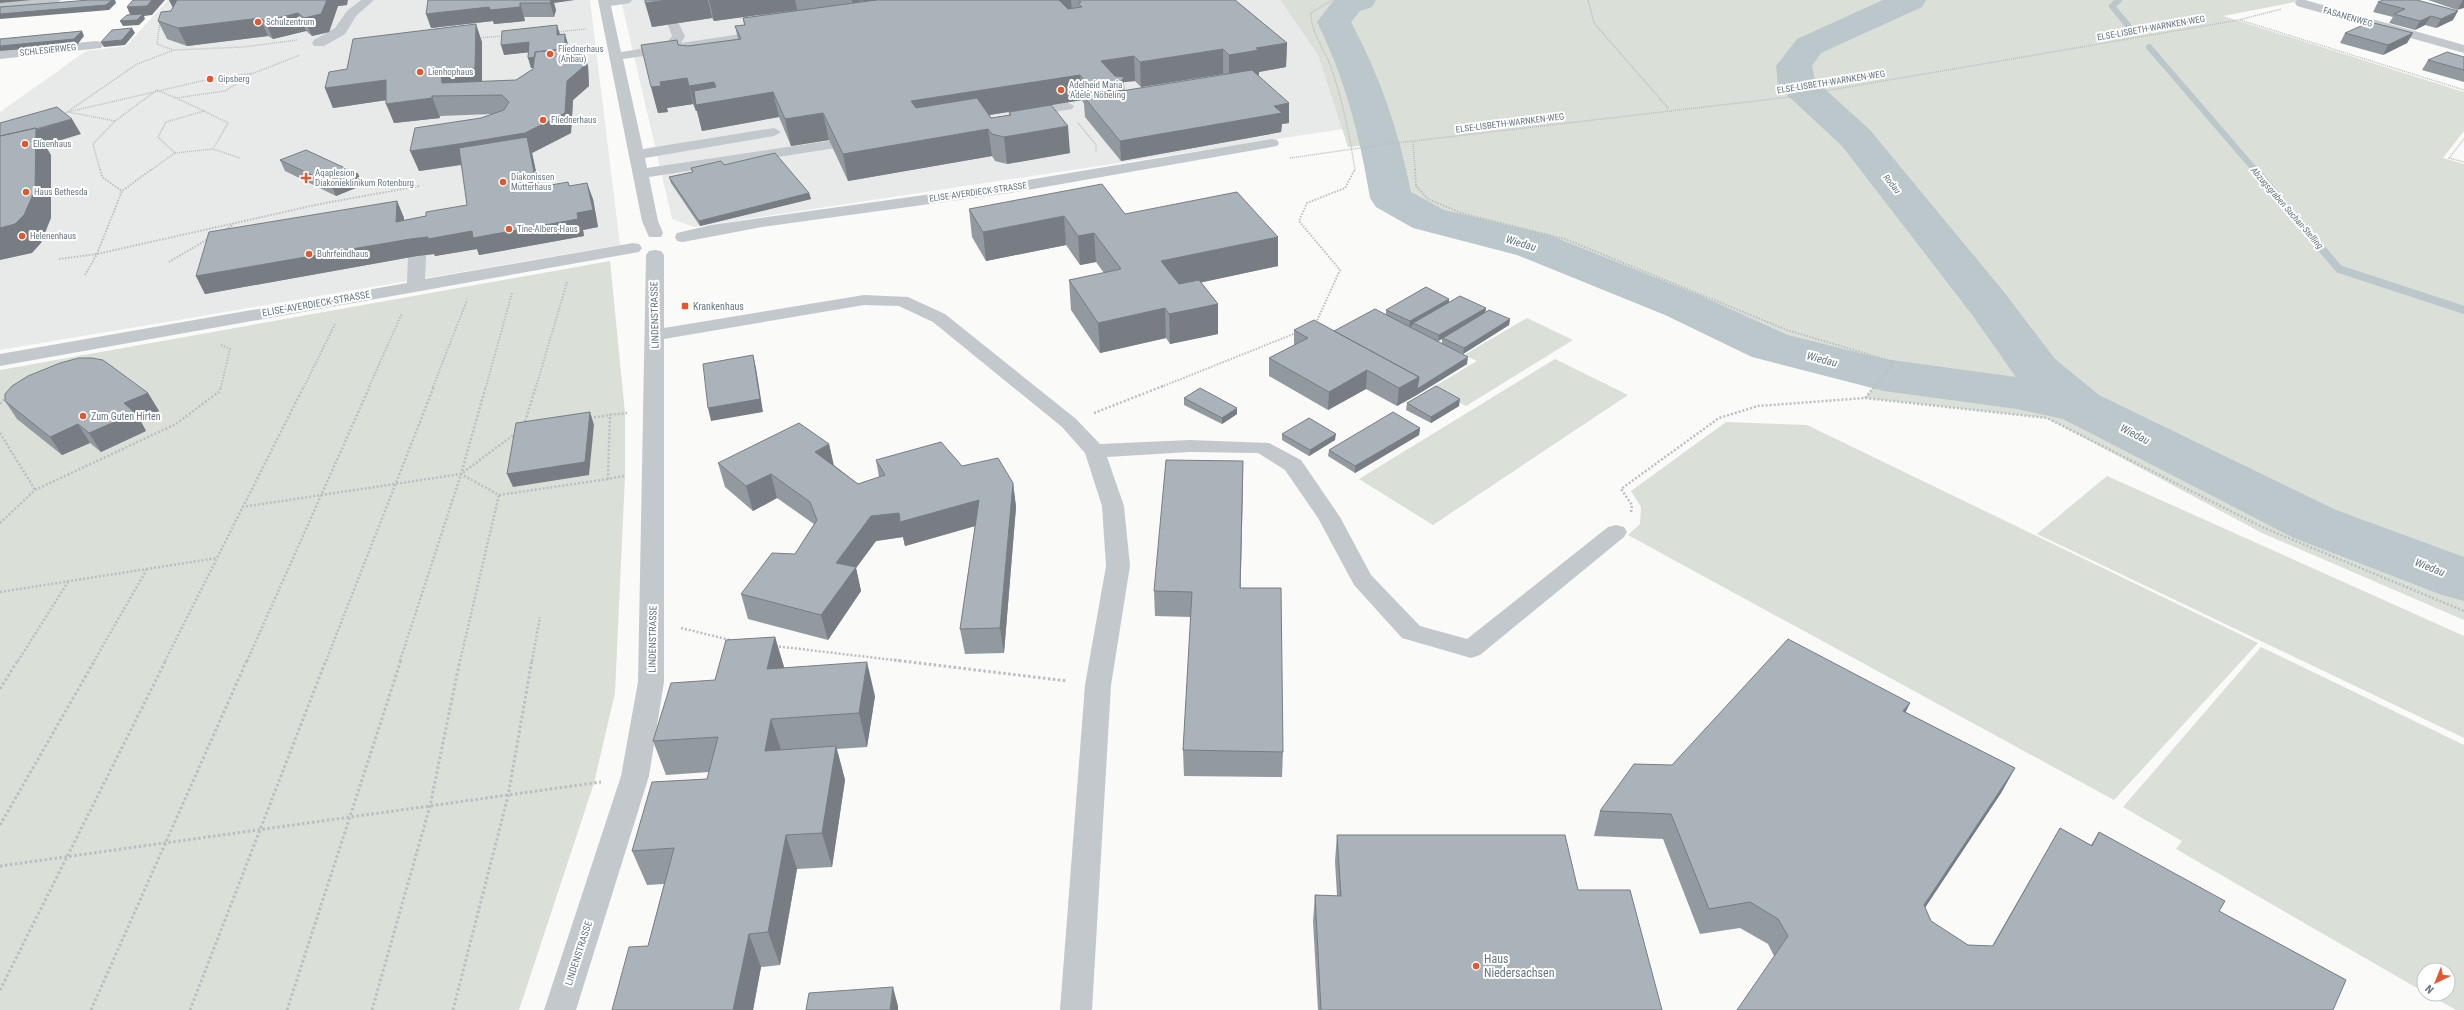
<svg xmlns="http://www.w3.org/2000/svg" width="2464" height="1010" font-family="'Roboto Condensed',sans-serif">
<style>
.built{fill:#e8e9e9}
.green{fill:#dadfd7}
.lines{fill:none;stroke-linecap:round;stroke-linejoin:round}
.stream-far1{stroke:#bbc7cb;stroke-width:6}
.stream{stroke:#bbc7cb;stroke-width:8}
.river{fill:#bbc7cb;fill-rule:evenodd}
.path-far3{stroke:#bbbfc2;stroke-width:1.5;stroke-dasharray:1 1;stroke-linecap:butt}
.path-far2{stroke:#bbbfc2;stroke-width:2;stroke-dasharray:1.5 1.5;stroke-linecap:butt}
.path-far1{stroke:#bbbfc2;stroke-width:2.5;stroke-dasharray:2 2;stroke-linecap:butt}
.path{stroke:#bbbfc2;stroke-width:3;stroke-dasharray:2.5 2.5;stroke-linecap:butt}
.minor{fill:#c3c8cc;fill-rule:evenodd}
.wall{fill:#929a9f;fill-rule:evenodd}
.shaded-wall{fill:#777d82}
.building{fill:#aab3b9;stroke:#777d82}
.poi-dot{fill:#e4572e;stroke:#fff;stroke-width:1.5}
.labels{text-anchor:middle;stroke-width:4;stroke-linejoin:round;paint-order:stroke}
.far-street-label{font-size:9px;fill:#657683;stroke:#fff}
.far-poi-label{font-size:9px;fill:#657683;stroke:#fff;text-anchor:start}
.far-water-label{font-size:9px;font-style:italic;fill:#60757c;stroke:#fff}
.street-label{font-size:10px;fill:#657683;stroke:#fff}
.poi-label{font-size:10px;fill:#657683;stroke:#fff;text-anchor:start}
.water-label{font-size:11px;font-style:italic;fill:#60757c;stroke:#fff}
.near-poi-label{font-size:12px;fill:#657683;stroke:#fff;text-anchor:start}
</style>
<rect width="100%" height="100%" fill="#fafaf8"/>
<path class="built" d="M168 0H590L620 245 0 350V112L86 51 126 46Z
M621 0H1280L1318 55 1343 129 694 227 672 219Z"/>
<path class="green" d="M1280 0H2306L2223 16 2464 92V131L2443 158 2464 164V620L2262 533 2047 418 1865 398 1878 382 1821 370 1762 352 1698 321 1544 257 1498 242 1451 232 1403 216 1378 200 1372 182 1368 145 1348 147 1318 55Z
M610 261 625 413V476L615 693 594 783 519 1010H0V370Z
M1527 318 1573 340 1466 406 1432 388 1477 361 1464 355Z
M1555 359 1628 395 1433 525 1359 479Z
M1726 422 1807 425 2258 643 2114 800 1628 535 1640 524 1641 507 1631 491Z
M2107 476 2464 636V738L2037 534Z
M2261 647 2464 745V1010H2456L2428 994H2448V970H2424V992L2176 849 2182 841 2123 807Z"/>
<g class="lines">
<path class="stream-far1" d="M2119 0 2112 6 2130 28
M2149 47 2255 170"/>
<path class="stream" d="M2254 169 2339 269 2464 310"/>
<path class="river" d="M1334 0H1376L1372 7 1360 11 1351 22C1380 76 1399 132 1411 192L1444 210 1549 235 1699 295 1788 335 1884 359 2016 377 1970 312 1842 146 1784 92 1778 84 1776 66 1797 39 1883 0H1926L1922 7 1821 53 1812 66 1815 80 1870 130 2004 292 2055 359 2099 395 2336 510 2464 557V601L2442 595 2294 538 2063 419 2017 409 1884 391 1752 357 1665 315 1517 255 1413 228 1376 207 1370 198C1360 136 1345 78 1317 22Z"/>
<path class="path-far3" d="M1332 0 1311 13C1311 34 1326 51 1332 70 1343 103 1350 137 1355 170
M1588 0 1594 23 1669 109
M166 14 174 8
M2240 20 2464 90
M160 21 157 44 173 50
M557 32 586 29
M477 38 504 36
M204 111 228 123 213 149
M63 115 137 64 174 50 243 47 297 40
M115 121 157 90 176 98 225 91 252 74
M1078 123 1096 145V152
M2464 139 2449 158 2464 162
M1413 142 1415 170
M175 153 213 149 240 158
M1290 158 1388 144 1790 97 2239 20 2281 9
M100 170 93 144 115 121 68 112 210 79 254 73 300 55
M151 170 175 153 158 137 166 122 204 111 176 98"/>
<path class="path-far2" d="M100 169 102 177 122 191
M1415 169 1416 186 1428 199 1461 213 1565 239 1787 330 1894 362 1874 387
M223 231 233 225
M59 259 97 254 320 204 419 186
M169 262 208 239
M85 275 97 254 122 191 152 169
M1316 323 1340 270 1299 221 1307 203 1345 188 1355 169
M221 345 230 349 221 387
M304 387 335 324
M369 387 402 313
M433 387 467 300
M486 387 512 293
M536 387 567 282
M1161 387 1296 333"/>
<path class="path-far1" d="M1865 398 1875 386
M0 404 6 397
M1094 413 1163 386
M590 418 610 415
M524 425 536 386
M0 433 35 490
M516 433 461 474 499 495 608 479
M624 476 608 479 610 415 627 413
M242 507 461 474
M1631 512 1632 505 1621 489 1719 418 1758 406 1865 398 2047 418 2262 527 2464 611
M0 523 35 490 176 424 220 391 221 386
M0 592 217 558
M681 628 730 640
M775 646 902 661
M18 661 68 582
M94 661 147 569
M165 661 304 386
M247 661 370 386
M326 661 434 386
M400 661 461 474 486 386
M460 661 499 495
M532 661 540 617"/>
<path class="path" d="M894 660 1067 681
M0 689 18 660
M0 825 95 660
M0 866 601 782
M0 990 166 660
M91 1010 247 660
M190 1010 326 660
M287 1010 401 660
M372 1010 430 806 460 660
M453 1010 508 796 532 660"/>
<path class="minor" d="M0 0H61L55 4 0 8Z
M361 0H374L356 16 345 34 324 46H314L312 43 314 40 335 28 347 11Z
M598 0H632L630 3 611 6 621 52 665 45 672 36 668 25 674 21 678 22 685 36 681 43 767 30 773 34 767 38 623 59 643 149 774 128 781 132 774 136 645 158 647 168 855 137 862 141 855 145 649 177 658 221 663 233 661 237H649L642 221Z
M2297 0H2305L2464 45V53L2297 6 2295 3Z
M96 41 101 42 103 45 101 48 0 59V51Z
M1067 102 1074 106 1072 109 1025 117 1018 113 1025 109Z
M1272 139 1277 140 1279 143 1277 146 1010 193 762 227 683 242 677 241 675 237 677 233 711 225 1010 183Z
M633 243 639 244 642 248 639 252 0 366V354L407 283 408 256 411 252H423L426 256 425 279Z
M655 250 661 251 664 255V328L864 295 908 297 945 314 1076 419 1100 444 1190 440 1269 443 1301 460 1340 517 1371 575 1420 626 1467 639 1608 527 1616 525 1624 527 1627 532 1624 537 1480 655 1471 658 1402 638 1354 585 1318 518 1285 470 1258 453 1190 452 1107 457 1124 506 1130 566 1111 685 1092 1010H1060L1085 685 1106 566 1102 506 1085 453 1062 427 933 322 899 306 864 305 664 339V682L649 776 576 1010H544L621 776 638 682 646 255 649 251Z"/>
</g>
<path class="wall" d="M169 0 347 5 338 6 329 32 312 36 306 31 273 39 268 36 187 46 167 39 158 21 171 11 173 8Z
M428 0 554 3 556 10 554 17H524L525 21 494 24 493 21 431 28Z
M645 0H1235L1287 43 1286 67 1259 72V75H1258L1289 123 1282 124 1281 132 1121 161 1085 117 1084 104 1082 100 1051 105 1070 153 1007 164 995 161 992 156 848 181 829 140 791 146 779 117 702 131 697 111H696L693 104 667 108 668 112 658 113 651 87 678 45 688 46 738 39 735 26 744 25 743 18 797 10 714 21 712 18 652 27ZM1223 74 1224 75 1124 91V82L1135 81 1141 87ZM1009 112V115L991 118 990 115Z
M2428 0H2464L2457 10Z
M2378 2 2453 20 2436 28 2425 25 2415 30 2389 23 2393 17 2373 12Z
M557 25 560 35 568 44V49L582 47 588 66 589 86 573 100 571 133 532 153 539 187 569 186 593 199 598 227 583 230 584 236 479 255 477 249 435 256 434 254 417 256 205 294 196 276 397 201 404 218V220L426 216 467 205 462 165 419 171 481 118 492 114 440 116V118L394 123 386 100 333 108 325 88 347 69 482 42V82L516 80 533 69V68H531L528 52 504 55Z
M2345 33H2413L2407 43 2383 55 2340 43Z
M2464 57V82L2422 70 2428 60Z
M280 160 358 174 363 185 336 196 285 171Z
M724 165 809 193 811 199 700 226 671 183 669 177 692 172 691 168Z
M969 209 1125 214 1278 237V266L1201 282 1218 304V334L1170 344 1166 338 1100 353 1071 310 1069 280 1104 273 1096 262 1080 265 1066 245 986 261 972 237Z
M1449 302 1486 308 1485 312 1510 319 1509 325 1463 354 1446 346 1467 364 1397 406 1366 389 1328 410 1269 376V358L1294 345V330L1334 331 1386 314V310ZM1442 339V344L1438 341Z
M148 393 159 411 140 420 146 431 101 452 90 443 62 455 17 419 5 401Z
M1184 398 1237 414 1222 424 1184 405Z
M1407 403 1459 406 1431 423 1406 410Z
M1420 428 1419 435 1355 473 1328 456 1329 450Z
M1282 434 1335 440 1309 456 1282 440Z
M829 444 834 465 858 484 879 477 876 460 962 466 1013 483 1016 507 1004 653 965 654 960 629 975 526 905 546 903 537 876 541 856 568 861 591 828 640 748 619 741 594 795 554 814 524 777 498 753 511 725 487 718 463Z
M1243 461 1240 588 1283 752 1282 777 1184 776 1183 750 1191 617 1155 616 1154 591Z
M775 637 784 668 875 696 867 747 837 749 845 780 832 867 797 869 780 965 761 967 753 1010H612L648 946 664 884 647 885 632 851 707 779 709 772 666 775 653 741 715 680Z
M1910 703 1905 712 2015 768 2001 793 1925 908 1931 921 1968 945 1992 946 2060 828 2091 845 2099 832 2219 911 2346 980 1774 956 1768 944 1740 928 1700 934 1663 839 1594 836 1600 811Z
M1337 835 1578 890 1662 1010H1318L1313 921 1315 895 1337 896 1335 861Z"/>
<path class="shaded-wall" d="M0 0H32L0 3Z
M112 0H115L116 3 109 10 0 19V14Z
M152 0H165L152 15 144 16 145 19 139 25 123 26 120 21 131 17 127 7Z
M169 0H180L177 15Z
M327 0H348L347 5 338 6 329 32 312 36 304 18Z
M551 0H575L554 3 556 10 554 17 550 3Z
M668 0H708L712 18 652 27 645 3Z
M709 0H795L797 10 714 21Z
M852 0H860L858 1 859 6 855 14Z
M1059 0H1071L1072 12 1062 20Z
M2463 0H2464V8L2457 10Z
M520 3 524 17 525 21 494 24 493 21 431 28 426 14Z
M2458 11 2453 20 2436 28 2441 19Z
M298 13 306 31 273 39 265 21Z
M2431 16 2425 25 2415 30 2420 21Z
M260 18 268 36 187 46 178 28Z
M476 24 482 42V87L442 83 441 73Z
M557 25 560 35H557Z
M132 28 135 33 125 45 104 47 101 42Z
M82 31 84 36 77 45 0 51V46Z
M2413 33 2407 43 2383 55 2388 45Z
M565 34 568 44V68L540 67 531 68 528 58Z
M529 42 532 52 504 55 501 45Z
M1287 43 1286 67 1259 72V75L1229 80V55L1256 48Z
M582 47 588 66 589 86 573 100 571 133 532 153 542 199 517 203 465 164 419 171 410 151 458 144 567 81Z
M1223 49V74L1141 87 1140 62Z
M1134 56 1135 81 1124 82 1125 103 1099 111 1098 85 1101 61Z
M1080 75 1082 100 915 127 911 101Z
M687 78 693 104 667 108 668 112 658 113 651 87 660 82Z
M386 80 394 99 333 108 325 88Z
M714 82 718 101 773 92 779 117 702 131 697 111H696L689 86Z
M432 96 440 118 394 123 386 104Z
M1289 103V123L1282 124 1281 132 1121 161 1120 141 1274 106Z
M823 113 829 140 791 146 785 119Z
M72 119 81 134 45 145 51 155V218L41 243 32 253 0 260V228L34 130Z
M1068 126 1070 153 1007 164 1004 137Z
M988 129 992 156 848 181 843 154Z
M358 174 363 185 336 196 331 184Z
M587 183 593 199 598 227 583 230 584 236 479 255 477 249 435 256 434 254 417 256 205 294 196 276 410 239 577 213Z
M809 193 811 199 700 226 699 221Z
M397 201 404 218 403 238 396 222Z
M1064 216 1066 245 986 261 983 232Z
M1094 233 1096 262 1080 265 1078 236Z
M1278 237V266L1162 291 1161 261Z
M1449 299V305L1413 323V325L1409 327 1410 321Z
M1218 304V334L1170 344 1169 314Z
M1165 308 1166 338 1100 353 1098 323Z
M1486 308 1485 314 1443 338 1442 339 1438 341 1439 335Z
M1510 319 1509 325 1463 354 1464 348Z
M753 355 756 368 763 412 711 421 708 408Z
M1468 357 1467 364 1417 395V389Z
M1367 370 1366 389 1328 410 1329 392Z
M1419 377 1417 395 1397 406 1399 388Z
M148 393 159 411 140 420 146 431 101 452 89 433 124 403Z
M1460 399 1459 406 1431 423V417Z
M1237 408V414L1222 424V418Z
M590 412 594 425 589 475 513 487 507 474Z
M78 424 90 443 62 455 50 437Z
M1420 428 1419 435 1355 473V466Z
M1336 434 1335 440 1309 456 1310 450Z
M829 444 834 468 815 452Z
M1243 461V485L1240 613V588Z
M771 474 777 498 753 511 746 486Z
M1013 483 1016 507 1004 653 1000 628Z
M979 500 982 524 905 546 903 537 876 541 856 568 861 591 828 640 821 615 836 563 871 516Z
M775 637 785 670 767 669Z
M867 662 875 696 867 747 859 713Z
M1910 703 1898 728 1903 711Z
M771 719 782 753 765 751Z
M836 746 845 780 832 867 822 833Z
M2015 768 2001 793 1910 930 1924 905Z
M786 835 797 869 780 965 768 932Z
M749 934 761 967 753 1010H733Z
M893 987 898 1006V1010H890Z"/>
<path class="building" d="M90 0H112L106 5 0 14V7Z
M133 0H152L147 6 127 7Z
M177 0H327L321 14 304 18 298 13 265 21 260 18 178 28 158 21 161 12 171 11Z
M428 0H551L550 3H520V7L490 10 489 7 426 14Z
M645 0H668L645 3Z
M858 0H876L858 1Z
M876 0H1059L1068 9 1082 7 1078 3 1081 2 1079 0H1235L1287 43 1256 48 1259 50 1229 55 1223 49 1140 62 1134 56 1101 61 1115 76 1124 77 1121 82 1098 85 1087 84 1080 75 911 101 916 108 977 98 991 118 1011 115 1009 112 1051 105 1068 126 1004 137 992 134 988 129 843 154 823 113 785 119 773 92 696 105 694 91 716 87 714 82 689 86 687 78 660 82 661 86 651 87 641 45 677 40 678 45 688 46 741 39 735 26 745 25 743 18Z
M2383 0H2417L2458 11 2441 19 2431 16 2420 21 2394 14 2405 9 2378 2Z
M143 14 137 20 120 21 127 15Z
M2370 22 2413 33 2388 45 2345 33Z
M476 24 475 68 441 73 442 83 516 80 533 69 535 52 582 47 583 67 567 81 565 113 525 133 458 144 410 151 415 128 481 118 504 110 509 102 502 95 432 96V98L386 104V80L325 88 329 72 347 69 353 39Z
M557 25V35L565 34V49L535 52V57L528 58 529 42 501 45 502 31Z
M132 28 122 40 101 42 112 30Z
M82 31 74 39 0 46V39Z
M2447 52 2464 57V70L2428 60Z
M1252 70 1289 103 1274 106 1282 113 1120 141 1084 97Z
M57 107 72 119 36 129V128L0 136V123Z
M36 128 35 190 24 215 15 224 0 228V136Z
M527 137 536 182 511 187 512 192 568 182 569 186 587 183 593 210 577 213 578 219 473 238 472 231 428 239V237L410 239 196 276 209 232 397 201 396 222 426 216V212L467 205 459 148Z
M306 150 358 174 331 184 280 160Z
M775 153 809 193 699 221 669 177 693 172 691 168 721 161 724 165Z
M1102 184 1125 214 1237 192 1278 237 1161 261 1179 284 1199 280 1218 304 1169 314 1165 308 1098 323 1069 280 1121 269 1094 233 1078 236 1064 216 983 232 969 209Z
M1426 287 1449 299 1410 321 1386 310Z
M1460 296 1486 308 1439 335 1413 323Z
M1375 309 1468 357 1417 389 1419 377 1334 331Z
M1489 310 1510 319 1464 348 1443 338Z
M1314 320 1419 377 1399 388 1367 370 1329 392 1269 358 1308 338 1294 330Z
M753 355 760 399 708 408 703 364Z
M79 358H92L103 360 148 393 124 403 135 413 89 433 78 424 50 437 5 401V394L12 386 28 376 60 363Z
M1436 386 1460 399 1431 417 1407 403Z
M1200 388 1237 408 1222 418 1184 398Z
M590 412 585 462 507 474 516 423Z
M1393 412 1420 428 1355 466 1329 450Z
M1309 418 1336 434 1310 450 1282 434Z
M799 423 829 444 815 452 858 484 885 475 876 460 941 442 962 466 998 458 1013 483 1000 628 960 629 979 500 900 522 899 513 871 516 836 563 856 567 821 615 741 594 772 553 795 554 817 520 810 502 771 474 746 486 718 463Z
M1166 460 1243 461 1240 588H1281L1283 752 1183 750 1192 592 1154 591Z
M775 637 767 669 867 662 859 713 771 719 765 751 836 746 822 833 786 835 768 932 749 934 733 1010H612L629 947 648 946 674 848 632 851 652 782 707 779 718 737 653 741 671 683 715 680 726 640Z
M1788 639 1910 703 1903 711 2015 768 1924 905 1931 921 1968 945 1993 946 2060 828 2092 846 2099 832 2225 901 2219 911 2346 980 2333 1010H1737L1788 936 1778 919 1750 902 1709 909 1671 814 1600 811 1634 764 1672 765Z
M1337 835H1565L1578 890H1630L1662 1010H1321L1315 895 1341 896Z
M893 987 890 1010H806L809 993Z"/>
<g class="poi-dot">
<circle cx="258" cy="22" r="4"/>
<circle cx="550" cy="54" r="4"/>
<circle cx="420" cy="72" r="4"/>
<circle cx="210" cy="79" r="4"/>
<circle cx="1061" cy="90" r="4"/>
<circle cx="543" cy="120" r="4"/>
<circle cx="25" cy="144" r="4"/>
<path d="M304 172h4v4h4v4h-4v4h-4v-4h-4v-4h4z"/>
<circle cx="503" cy="182" r="4"/>
<circle cx="26" cy="192" r="4"/>
<circle cx="509" cy="229" r="4"/>
<circle cx="22" cy="236" r="4"/>
<circle cx="309" cy="254" r="4"/>
<rect x="681" y="302" width="8" height="8" rx="2"/>
<circle cx="83" cy="416" r="4"/>
<circle cx="1476" cy="966" r="4"/>
</g>
<g class="labels">
<g class="far-street-label">
<text transform="translate(2348 17) rotate(16)" y="3">FASANENWEG</text>
<text transform="translate(2151 28) rotate(-10)" y="3">ELSE-LISBETH-WARNKEN-WEG</text>
<text transform="translate(48 50) rotate(-6)" y="3">SCHLESIERWEG</text>
<text transform="translate(1831 82) rotate(-9)" y="3">ELSE-LISBETH-WARNKEN-WEG</text>
<text transform="translate(1510 123) rotate(-7)" y="3">ELSE-LISBETH-WARNKEN-WEG</text>
<text transform="translate(978 192) rotate(-8)" y="3">ELISE-AVERDIECK-STRASSE</text>
</g>
<g class="far-poi-label">
<text x="266" y="25">Schulzentrum</text>
<text x="558" y="52">Fliednerhaus<tspan x="558" dy="10">(Anbau)</tspan></text>
<text x="428" y="75">Lienhophaus</text>
<text x="218" y="82">Gipsberg</text>
<text x="1069" y="88">Adelheid Maria<tspan x="1069" dy="10">'Adele' Nöbeling</tspan></text>
<text x="551" y="123">Fliednerhaus</text>
<text x="33" y="147">Elisenhaus</text>
<text x="315" y="176">Agaplesion<tspan x="315" dy="10">Diakonieklinikum Rotenburg</tspan></text>
<text x="511" y="180">Diakonissen<tspan x="511" dy="10">Mutterhaus</tspan></text>
<text x="34" y="195">Haus Bethesda</text>
<text x="517" y="232">Tine-Albers-Haus</text>
<text x="30" y="239">Helenenhaus</text>
<text x="317" y="257">Buhrfeindhaus</text>
</g>
<g class="far-water-label">
<text transform="translate(1892 184) rotate(51)" y="3">Rodau</text>
<text transform="translate(2287 208) rotate(49)" y="3">Abzugsgraben Suchan-Stelling</text>
</g>
<g class="street-label">
<text transform="translate(316 303) rotate(-10)" y="4">ELISE-AVERDIECK-STRASSE</text>
<text transform="translate(654 315) rotate(-91)" y="4">LINDENSTRASSE</text>
<text transform="translate(652 639) rotate(-89)" y="4">LINDENSTRASSE</text>
<text transform="translate(578 953) rotate(-72)" y="4">LINDENSTRASSE</text>
</g>
<g class="poi-label">
<text x="693" y="310">Krankenhaus</text>
<text x="91" y="420">Zum Guten Hirten</text>
</g>
<g class="water-label">
<text transform="translate(1521 243) rotate(16)" y="4">Wiedau</text>
<text transform="translate(1822 359) rotate(14)" y="4">Wiedau</text>
<text transform="translate(2135 434) rotate(27)" y="4">Wiedau</text>
<text transform="translate(2430 567) rotate(21)" y="4">Wiedau</text>
</g>
<g class="near-poi-label">
<text x="1484" y="963">Haus<tspan x="1484" dy="14">Niedersachsen</tspan></text>
</g>
</g>
<g transform="translate(2436 982) rotate(223)"><circle r="19" fill="#ffffff" stroke="#c1c8cd"/>
<path d="M0-3L7 15L0 10L-7 15Z" fill="#e4572e"/>
<text y="-6" font-size="11" font-weight="bold" text-anchor="middle" fill="#657683">N</text>
</g>
</svg>
